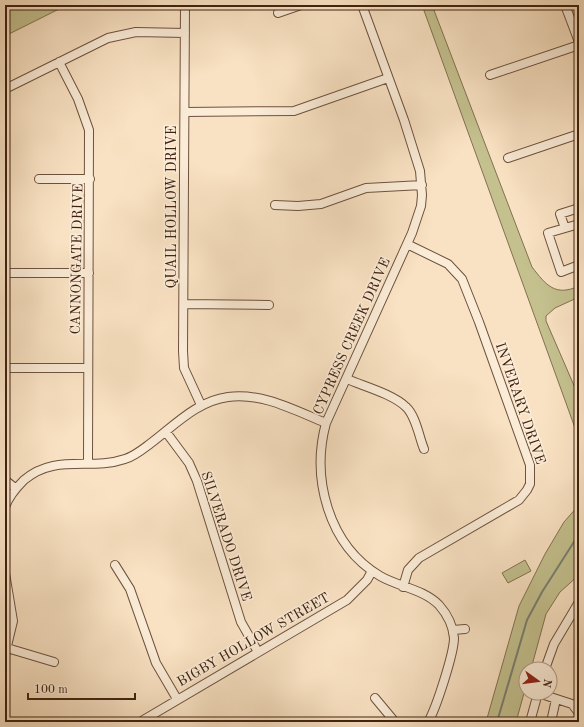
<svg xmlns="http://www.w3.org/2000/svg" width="584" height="727" font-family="'Old Standard TT',serif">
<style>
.green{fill:#c4c18f;stroke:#827250}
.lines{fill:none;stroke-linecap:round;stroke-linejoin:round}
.stream{stroke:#788072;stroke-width:2}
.minor-casing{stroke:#6e523d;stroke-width:10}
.minor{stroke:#fbecd8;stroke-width:8}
.labels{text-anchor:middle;stroke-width:3.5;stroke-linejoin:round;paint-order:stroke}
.street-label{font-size:14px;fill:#402210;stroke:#fbecd8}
</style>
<rect width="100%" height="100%" fill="#f9e2c3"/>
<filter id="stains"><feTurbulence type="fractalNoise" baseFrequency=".005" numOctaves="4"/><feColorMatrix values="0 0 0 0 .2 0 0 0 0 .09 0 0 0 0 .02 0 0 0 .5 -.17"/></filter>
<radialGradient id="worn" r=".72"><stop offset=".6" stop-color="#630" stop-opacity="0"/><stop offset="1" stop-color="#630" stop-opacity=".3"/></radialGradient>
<path class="green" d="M5 5H67L5 36Z
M422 5H432L532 267C546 285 555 297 579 286V297L555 308 546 316V321L579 397V439Z
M579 505V575L560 592 546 614 531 669H526V686L516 722H486L519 606 545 554 564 522Z
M525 560 531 571 508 583 502 573Z"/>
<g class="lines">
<path class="stream" d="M497 722 527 620 542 592 579 534"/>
<defs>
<path id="minor" d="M185 5 183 351 184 368 201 405
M362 5 404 120 420 171 422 195 421 206 412 233 326 423C311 478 328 545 380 576 399 587 423 589 439 605 447 614 453 626 454 638 454 653 436 709 428 722
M565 5 579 42
M278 13 301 5
M59 62 78 99 89 130 88 463
M490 75 579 45
M5 89 108 38 136 32 185 33
M185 112 294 111 388 78
M508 158 579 134
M39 179H90
M275 205 298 206 321 204 366 188 422 185
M579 224 548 233 561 272 579 265
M565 228 560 214 579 208
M5 273H89
M184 304 269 305
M5 368H88
M347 379C363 386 393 394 406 407 416 416 419 437 424 449
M166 432 189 463 197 481 241 622 258 652
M5 480 15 488
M5 507C9 496 16 488 24 480 56 453 90 471 125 459 135 456 143 449 151 443 175 425 197 401 228 397 262 392 296 411 326 423
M115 565 130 589 156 663 177 699
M5 573 13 621 5 654
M403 587 408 570 419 558 519 500 527 490 530 484V465L479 322 462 279 448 264 407 244
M453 630 465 629
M7 648 54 662
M545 669 554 644 579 602
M538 693 572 704 579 713
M375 698 395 722
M140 722 347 600 367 580 372 571
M530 722 538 693
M551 722 556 699"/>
</defs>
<use href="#minor" class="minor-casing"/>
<use href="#minor" class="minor"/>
</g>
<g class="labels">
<g class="street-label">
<text transform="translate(171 207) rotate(-90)" y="5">QUAIL HOLLOW DRIVE</text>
<text transform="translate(76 259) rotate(-89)" y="5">CANNONGATE DRIVE</text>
<text transform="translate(351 336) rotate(-66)" y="5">CYPRESS CREEK DRIVE</text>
<text transform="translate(521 403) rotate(71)" y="5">INVERARY DRIVE</text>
<text transform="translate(227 536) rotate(72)" y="5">SILVERADO DRIVE</text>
<text transform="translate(253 639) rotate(-30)" y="5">BIGBY HOLLOW STREET</text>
</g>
</g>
<rect width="584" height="727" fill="none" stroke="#f9e2c3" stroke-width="20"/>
<rect x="6" y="6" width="572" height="715" fill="none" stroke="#402210" stroke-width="2"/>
<rect x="10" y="10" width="564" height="707" fill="none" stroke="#402210"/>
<g transform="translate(538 681) rotate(104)"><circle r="19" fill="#fbecd8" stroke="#b09b88"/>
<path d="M0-3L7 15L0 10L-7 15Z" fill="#8f2418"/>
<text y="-6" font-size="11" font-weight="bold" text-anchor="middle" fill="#402210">N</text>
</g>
<path d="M28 693v6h107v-6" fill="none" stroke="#402210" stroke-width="2"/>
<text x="34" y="693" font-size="12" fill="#402210" stroke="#fbecd8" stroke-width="3" paint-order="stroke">100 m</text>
<rect width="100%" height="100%" filter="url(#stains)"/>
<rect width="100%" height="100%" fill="url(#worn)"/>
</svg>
